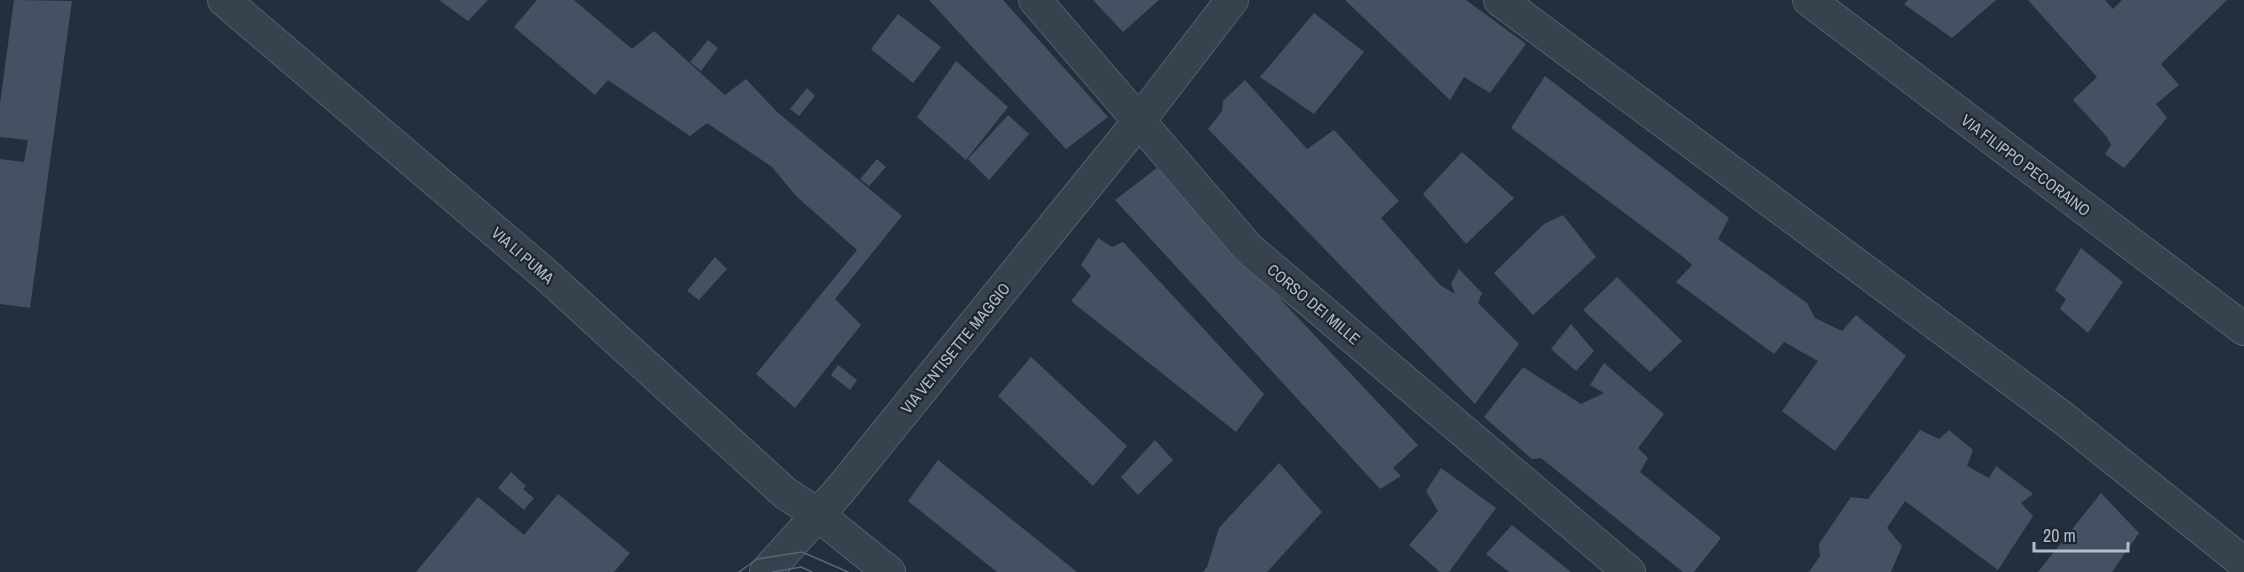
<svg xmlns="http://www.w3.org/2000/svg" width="2244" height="572" font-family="'Archivo Narrow',sans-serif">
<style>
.building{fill:#455162}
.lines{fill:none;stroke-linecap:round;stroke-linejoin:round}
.minor-casing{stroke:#565f6c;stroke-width:34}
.minor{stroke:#38414e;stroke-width:32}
.tram{stroke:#5a6575;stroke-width:1.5}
.labels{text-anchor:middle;stroke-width:4.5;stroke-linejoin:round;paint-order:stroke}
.street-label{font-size:16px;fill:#b4bcc9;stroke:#1d2633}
</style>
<rect width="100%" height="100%" fill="#242f3e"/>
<path class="building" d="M14 0 72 1 30 308 0 304V159L24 162 28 140 0 137V103Z
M439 0H488L468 21Z
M537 0H574L632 49 654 31 725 95 746 79 776 111 902 216 835 299 861 325 795 408 756 374 857 250 796 196 772 167 707 123 690 136 608 80 595 95 514 27Z
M929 0H1003L1108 117 1066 149Z
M1093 0H1159L1123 32Z
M1345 0H1466L1526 44 1490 93 1464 77 1450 100Z
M1908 0H1996L1952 38 1904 4Z
M2028 0H2105L2113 9 2122 0H2227L2161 64 2179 85 2156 104 2167 118 2124 168 2105 154 2111 145 2107 137 2073 100 2097 77Z
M1314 13 1364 52 1314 114 1260 77Z
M898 14 941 47 913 83 871 49Z
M708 40 718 48 701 71 690 62Z
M956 61 1008 107 966 160 917 117Z
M1545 76 1729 218 1718 239 1807 303 1815 318 1842 331 1856 315 1906 356 1835 451 1782 411 1818 361 1784 342 1774 354 1676 282 1692 265 1682 256 1511 128Z
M1245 80 1307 149 1334 130 1399 201 1381 218 1440 285 1455 294 1451 284 1459 269 1482 293 1478 303 1519 344 1475 404 1208 129 1222 111 1223 101Z
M807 88 815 96 799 116 790 109Z
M1008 115 1029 134 989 180 968 159Z
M1462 152 1514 198 1466 244 1423 194Z
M877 159 886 167 869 186 860 179Z
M1157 168 1418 445 1393 468 1401 476 1380 489 1115 200Z
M1563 215 1596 257 1533 315 1494 273 1544 224Z
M1098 238 1112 247 1123 242 1264 394 1236 432 1071 301 1091 276 1081 265Z
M2081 248 2123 282 2088 333 2060 309 2066 299 2055 290Z
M715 257 727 269 699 300 687 291Z
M1617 277 1682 341 1650 372 1583 310Z
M1571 324 1594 351 1576 371 1551 349Z
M1031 357 1127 446 1093 486 998 396Z
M1604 363 1664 414 1638 448 1648 458 1640 472 1721 538 1694 572H1683L1541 458 1532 459 1484 417 1523 367 1581 404 1604 393 1590 385Z
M838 365 857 380 850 390 831 375Z
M1920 430 1939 439 1949 430 1973 450 1967 466 1989 478 1996 466 2033 494 2021 503 2033 516 1998 570 1905 501 1887 528 1902 546 1891 572H1809L1820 556 1819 544 1851 497 1868 499Z
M1155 440 1173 460 1138 495 1121 477Z
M938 460 1077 572H997L908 501Z
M1279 463 1322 512 1267 572H1203L1207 567 1219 528Z
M1441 468 1496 508 1449 572H1440L1409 545 1438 511 1426 491Z
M511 472 526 486 523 489 534 498 524 510 498 488Z
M2101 493 2139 533 2112 572H2038Z
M558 494 630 553 614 572H416L478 497 524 535Z
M1512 525 1571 572H1509L1486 554Z"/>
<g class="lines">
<defs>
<path id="minor" d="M224 0 544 273 785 493 817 514 889 572
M1035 0 1249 249 1629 572
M1500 0 2063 418 2244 563
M1809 0 2244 329
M766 572 840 490 1139 121 1232 0"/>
</defs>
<use href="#minor" class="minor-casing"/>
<use href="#minor" class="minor"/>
<path class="tram" d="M739 572 757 559 802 552 848 572
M773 572 801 567 812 572"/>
</g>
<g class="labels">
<g class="street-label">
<text transform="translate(2026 165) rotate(37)" y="6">VIA FILIPPO PECORAINO</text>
<text transform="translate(523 255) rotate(41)" y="6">VIA LI PUMA</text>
<text transform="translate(1314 304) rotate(40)" y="6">CORSO DEI MILLE</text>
<text transform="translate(955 348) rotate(-51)" y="6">VIA VENTISETTE MAGGIO</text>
</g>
</g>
<path d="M2034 542v9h94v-9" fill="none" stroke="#b4bcc9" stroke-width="3"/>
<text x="2043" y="542" font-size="18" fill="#b4bcc9" stroke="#1d2633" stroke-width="4.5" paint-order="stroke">20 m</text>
</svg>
